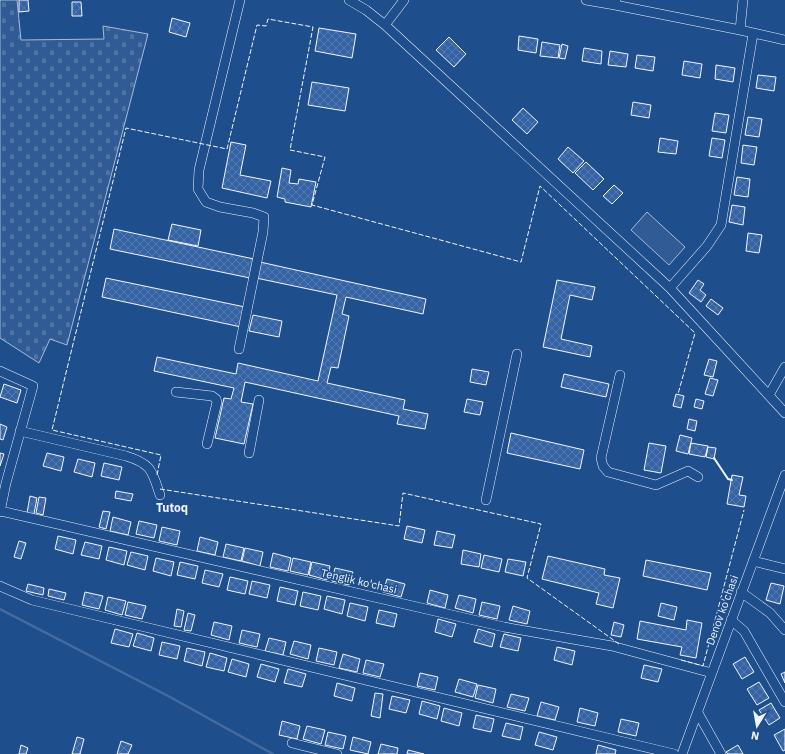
<svg xmlns="http://www.w3.org/2000/svg" width="785" height="754" font-family="'IBM Plex Sans',sans-serif">
<style>
.grass{fill:#305b95;stroke:#a8bbd7}
.cemetery{fill:url(#cemetery-stones);stroke:#a8bbd7}
.lines{fill:none;stroke-linecap:round;stroke-linejoin:round}
.stream{stroke:#446ba0;stroke-width:2.5}
.building{fill:url(#building-cross-hatch);stroke:#f2f6ff}
.minor-casing{stroke:#f2f6ff;stroke-width:10}
.minor{stroke:#1f4e8c;stroke-width:9}
.fence{stroke:#f2f6ff;stroke-width:1;stroke-dasharray:5 2;stroke-linecap:butt}
.wall{stroke:#f2f6ff;stroke-width:2}
.labels{text-anchor:middle;stroke-width:3;stroke-linejoin:round;paint-order:stroke}
.street-label{font-size:11px;fill:#f2f6ff;stroke:#1f4e8c}
.neighbourhood-label{font-size:12px;font-weight:bold;fill:#f2f6ff;stroke:#1f4e8c}
</style>
<defs>
<pattern id="cemetery-stones" width="16" height="16" patternUnits="userSpaceOnUse"><rect width="16" height="16" fill="#305b95"/><path d="M2 7V4a2 2 0 0 1 4 0v3zM10 15v-3a2 2 0 0 1 4 0v3z" fill="#4e73a5"/></pattern>
<pattern id="building-cross-hatch" width="8" height="8" patternUnits="userSpaceOnUse"><rect width="8" height="8" fill="#3563a3"/><path d="M0 0l8 8M0 8l8-8" fill="none" stroke="#537ab1"/></pattern>
</defs>
<rect width="100%" height="100%" fill="#1f4e8c"/>
<path class="grass" d="M647 212 685 247 669 265 631 230Z"/>
<path class="cemetery" d="M0 0H17L21 40 104 39 103 26 148 34 67 345 50 339 39 363 0 338Z"/>
<g class="lines">
<path class="stream" d="M0 609 170 697 273 754"/>
</g>
<path class="building" d="M19 0H28L29 11 19 12Z
M72 2H81L82 16H72Z
M172 18 190 23 186 37 169 32Z
M319 28 356 34 352 58 315 51Z
M519 36 538 39 536 53 518 50Z
M449 37 466 54 454 67 436 50Z
M542 42 560 45 558 58 540 56Z
M562 44 568 46 565 59 559 58Z
M584 48 602 51 601 64 582 61Z
M610 51 628 54 626 67 608 65Z
M637 55 655 57 653 71 635 68Z
M684 61 702 64 700 78 682 75Z
M716 65 735 68 733 82 715 79Z
M758 75 776 77 774 91 756 88Z
M312 82 349 88 345 111 308 105Z
M633 102 651 105 649 118 631 115Z
M523 108 538 122 527 134 512 120Z
M715 113 729 115 726 133 712 131Z
M748 117 762 119 759 137 745 135Z
M660 138 678 141 676 154 658 152Z
M712 138 725 140 722 158 709 156Z
M231 142 246 145 240 175 271 181 267 198 222 188Z
M743 145 757 147 754 165 741 163Z
M568 147 584 161 573 173 558 159Z
M586 162 604 179 593 190 575 173Z
M282 168 291 170 289 183 298 184 299 179 316 182 311 207 285 202V199L277 197Z
M737 177 750 179 748 197 734 195Z
M614 185 623 193 612 204 603 196Z
M732 205 745 207 743 225 729 222Z
M172 224 201 230 198 246 168 240Z
M114 229 254 259 250 278 110 249Z
M748 233 762 235 759 253 746 251Z
M260 262 426 299 423 314 346 297 342 314 349 316 338 368 331 367 327 383 405 400 403 409 428 414 425 429 397 424 399 416 245 382 241 402 253 404 244 444 215 438 224 398 231 399 234 388 154 371 157 357 236 374 238 363 318 381 337 295 256 278Z
M106 278 245 307 241 327 102 297Z
M557 280 595 287 592 300 570 295 561 339 592 346 590 357 543 347Z
M698 280 704 284 700 290 706 295 701 302 689 293Z
M711 299 723 308 718 315 706 306Z
M253 315 282 321 279 337 249 331Z
M709 359 717 361 713 377 704 375Z
M472 369 489 372 486 385 470 382Z
M564 374 609 384 606 397 561 387Z
M710 378 718 380 713 396 705 394Z
M4 384 21 390 17 403 0 397Z
M676 394 684 396 681 408 673 406Z
M467 399 483 402 480 415 464 412Z
M696 399 704 401 702 409 694 407Z
M689 419 697 421 695 431 687 429Z
M0 424 7 427 3 440 0 439Z
M511 433 584 450 580 469 507 453Z
M680 435 692 438 688 454 676 451Z
M649 443 666 446 661 473 644 470Z
M691 443 708 446 705 457 689 454Z
M708 447 716 448 714 459 706 457Z
M0 453 4 454 0 466Z
M47 453 64 457 61 471 43 466Z
M78 459 95 463 92 477 74 472Z
M104 463 122 467 119 480 101 476Z
M732 475 743 477 739 495 746 496 744 507 727 504Z
M116 491 133 494 131 501 115 498Z
M30 496 37 498 34 514 27 513Z
M39 497 46 498 43 515 36 513Z
M103 511 110 512 106 529 99 527Z
M113 517 131 522 128 535 110 531Z
M139 521 157 525 154 538 136 534Z
M407 526 425 530 422 543 404 539Z
M162 527 180 531 177 545 159 541Z
M437 531 455 535 452 548 434 545Z
M58 536 76 540 73 554 55 549Z
M200 537 218 542 215 555 197 551Z
M19 541 26 543 21 559 14 557Z
M85 542 102 546 99 559 81 555Z
M226 544 244 548 241 561 223 557Z
M109 547 127 551 124 565 106 560Z
M245 548 263 552 260 566 242 561Z
M463 550 481 554 479 567 461 564Z
M131 552 148 556 145 570 127 565Z
M273 553 291 558 288 571 270 567Z
M484 555 502 559 499 572 481 568Z
M548 556 605 569 604 575 620 578 613 608 596 604 599 593 542 579Z
M156 558 174 562 171 576 153 571Z
M293 558 311 562 308 575 290 571Z
M508 559 526 562 523 576 505 572Z
M646 560 711 573 707 590 643 576Z
M180 562 198 566 195 579 177 575Z
M312 562 330 566 327 580 309 575Z
M335 568 353 572 349 585 332 581Z
M205 570 223 574 219 587 202 583Z
M230 577 248 581 245 594 227 590Z
M387 579 405 584 401 597 383 592Z
M252 581 270 585 267 598 249 594Z
M771 583 784 586 780 604 766 600Z
M28 584 44 588 43 595 26 591Z
M280 587 298 591 295 605 277 601Z
M49 589 66 593 64 600 48 596Z
M430 590 448 595 445 608 427 603Z
M85 592 103 596 99 609 82 605Z
M303 592 321 596 318 610 300 606Z
M459 595 476 599 473 613 455 608Z
M327 596 345 600 342 614 324 609Z
M108 597 126 601 122 615 105 610Z
M128 602 146 606 142 619 125 615Z
M482 602 500 606 497 619 479 615Z
M350 603 368 607 365 621 347 616Z
M661 603 677 607 674 620 658 616Z
M513 606 530 611 527 624 509 620Z
M177 609 184 611 181 627 174 626Z
M379 610 397 614 394 627 376 623Z
M188 613 195 615 191 631 184 630Z
M438 619 456 624 452 637 435 632Z
M687 620 702 623 696 658 680 655 682 647 637 639 640 621 686 630Z
M214 622 232 626 229 640 211 635Z
M614 622 624 625 621 637 611 635Z
M115 629 133 634 129 647 111 643Z
M478 629 495 634 492 647 474 642Z
M242 630 260 634 257 647 239 643Z
M137 633 154 638 151 651 133 646Z
M504 634 521 638 518 651 500 647Z
M269 638 286 642 283 655 265 651Z
M294 641 311 645 308 659 290 654Z
M162 642 180 646 177 659 159 655Z
M557 647 575 651 572 665 554 660Z
M187 648 205 652 202 666 184 661Z
M319 648 337 652 334 665 316 661Z
M210 653 227 658 224 671 206 667Z
M343 654 360 659 357 672 339 668Z
M745 657 754 672 742 679 733 664Z
M232 659 249 664 246 677 228 672Z
M366 660 384 664 380 677 363 673Z
M261 664 279 669 275 682 257 677Z
M644 665 662 669 658 682 641 678Z
M288 669 306 674 302 687 284 683Z
M785 672V683L781 674Z
M420 673 438 677 435 690 417 686Z
M459 679 477 684 473 697 455 692Z
M759 682 769 698 757 705 747 689Z
M337 683 355 688 352 701 334 696Z
M478 685 496 689 493 703 475 698Z
M375 693 383 694 380 718 371 716Z
M511 694 529 698 525 711 507 707Z
M392 696 410 700 406 713 389 709Z
M422 701 440 706 437 719 419 714Z
M541 702 559 707 555 720 537 716Z
M771 703 780 718 769 725 759 710Z
M444 708 462 713 459 726 441 721Z
M580 708 598 713 595 726 577 722Z
M476 715 494 719 491 732 473 728Z
M621 719 639 723 636 736 618 732Z
M282 721 300 726 297 739 279 735Z
M506 723 523 727 520 740 502 736Z
M307 726 325 730 321 744 303 739Z
M785 729V750L783 751 774 735Z
M328 732 346 736 343 749 325 745Z
M539 732 557 737 553 750 535 745Z
M77 737 84 739 80 754H72Z
M353 737 371 742 368 754 350 750Z
M121 741 132 745 128 754H117Z
M381 744 398 748 397 754H378Z
M21 745 28 748 26 754H19Z
M598 745 616 750 615 754H596Z
M738 745 743 754H728L726 752Z
M408 750 424 754H407Z"/>
<g class="lines">
<defs>
<path id="minor" d="M349 0 366 10 385 25 670 288 785 413
M586 0 615 5
M616 0 615 5 740 30 785 40
M385 25 404 0
M740 30 743 0
M670 288 707 246 721 225 753 34
M239 349 263 232 264 217 253 213 220 207 206 202 198 189 199 170 240 0
M0 371 33 386 6 483 0 512
M620 375 601 458 603 466 608 472 656 485 688 471 698 477
M176 392 212 396 216 399 217 402 207 444
M769 395 785 367
M20 431 126 456C152 464 152 471 160 495
M249 453 259 400
M486 500 517 354
M1 511 504 627 612 646 712 673
M753 561 785 569
M0 586 32 600 674 754
M741 592 770 613 785 630
M731 620 744 631 785 702
M698 713 721 754
M292 743 337 754
M682 754 785 475"/>
</defs>
<use href="#minor" class="minor-casing"/>
<use href="#minor" class="minor"/>
<path class="fence" d="M157 475 161 455 52 430 126 128 227 149 257 25 266 26 268 19 313 27 290 150 325 157 312 205 521 262 540 186 695 333 678 394
M160 489 399 526 403 493 541 524 527 578 619 644
M681 660 703 666 744 510"/>
<path class="wall" d="M714 458 728 479 732 480"/>
</g>
<g class="labels">
<g class="street-label">
<text transform="translate(359 581) rotate(13)" y="4">Tenglik ko'chasi</text>
<text transform="translate(722 610) rotate(-70)" y="4">Denov ko'chasi</text>
</g>
<g class="neighbourhood-label">
<text x="172" y="512">Tutoq</text>
</g>
</g>
<g transform="translate(757 726) rotate(191)" stroke="#1f4e8c" stroke-width="3" paint-order="stroke">
<path d="M0-3L7 15L0 10L-7 15Z" fill="#f2f6ff"/>
<text y="-6" font-size="11" font-weight="bold" text-anchor="middle" fill="#f2f6ff">N</text>
</g>
</svg>
